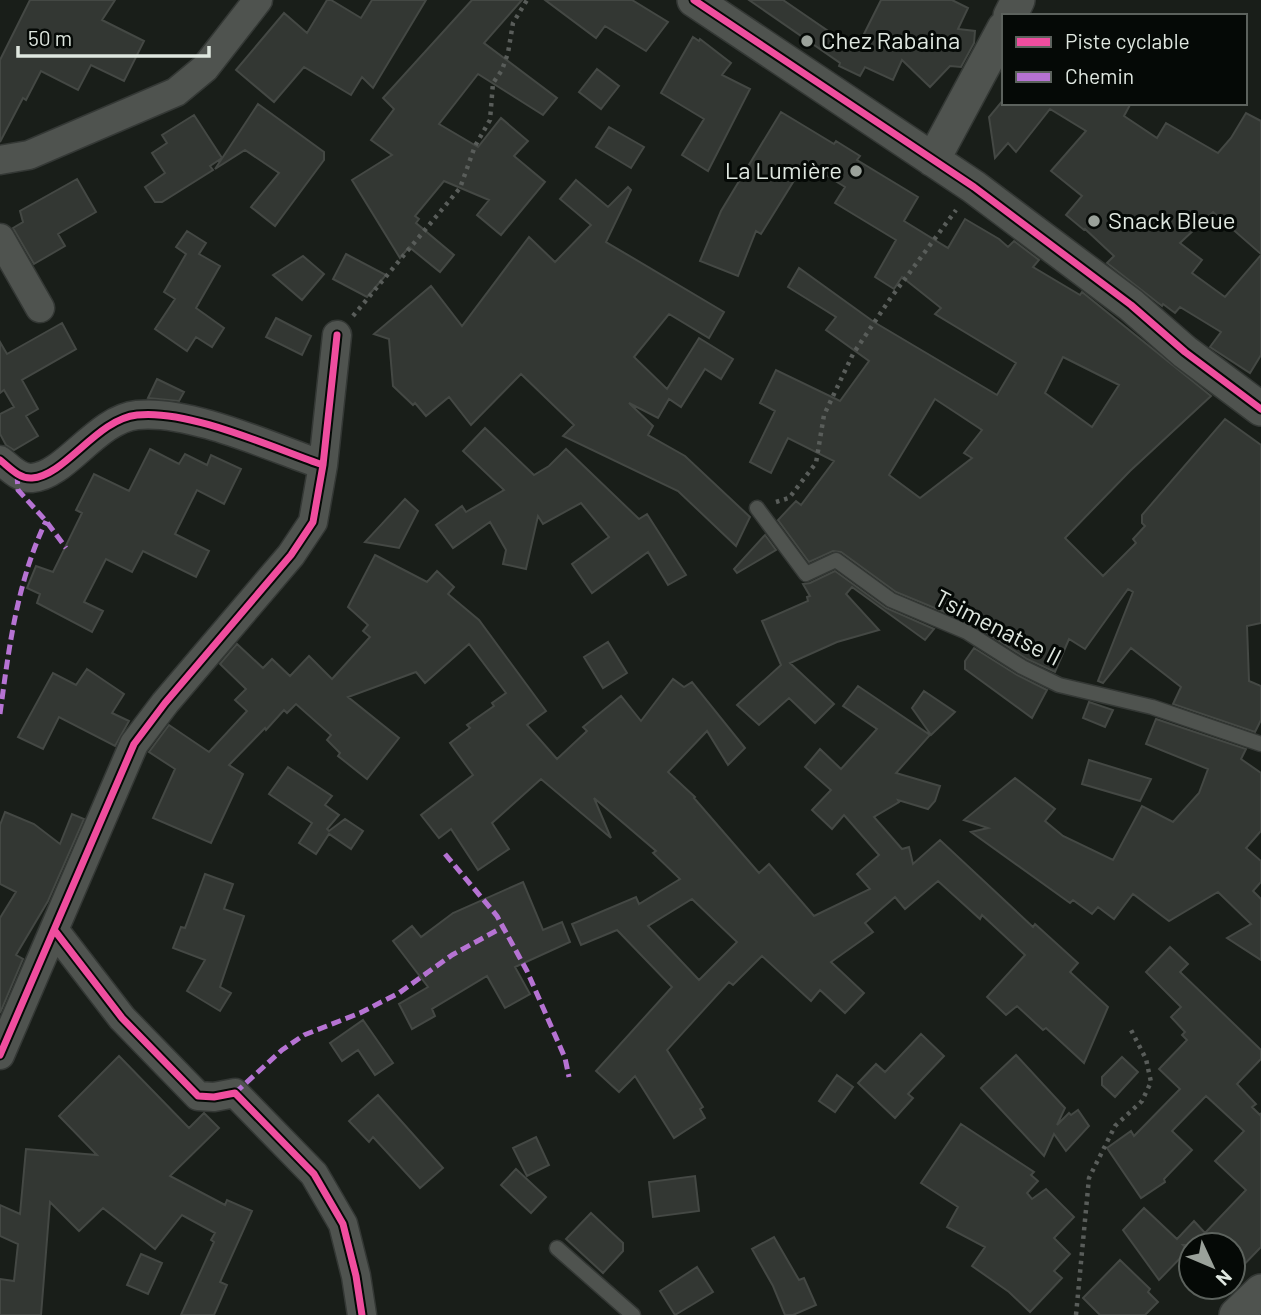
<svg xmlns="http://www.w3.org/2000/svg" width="1261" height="1315" font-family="Barlow,sans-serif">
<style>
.building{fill:#333733;stroke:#444844;stroke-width:2;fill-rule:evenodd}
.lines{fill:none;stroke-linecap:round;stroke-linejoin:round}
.service-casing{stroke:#343835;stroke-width:17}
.minor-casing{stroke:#343835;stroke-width:31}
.tertiary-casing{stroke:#343835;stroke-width:36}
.path{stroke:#595d5a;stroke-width:4.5;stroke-dasharray:3.5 5;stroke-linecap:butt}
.service{stroke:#4f534f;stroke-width:14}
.minor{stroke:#4f534f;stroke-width:28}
.tertiary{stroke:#4f534f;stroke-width:33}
.quiet{stroke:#b673d3;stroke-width:5;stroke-dasharray:10 5;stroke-linecap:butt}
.cycleway-casing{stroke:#050906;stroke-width:11}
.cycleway{stroke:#ef4d9e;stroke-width:7}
.poi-dot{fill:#9aa19a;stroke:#050906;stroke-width:2.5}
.labels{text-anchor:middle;stroke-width:6;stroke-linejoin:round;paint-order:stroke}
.poi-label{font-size:24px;fill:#dfe7e0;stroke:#050906;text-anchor:start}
.street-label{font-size:24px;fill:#dfe7e0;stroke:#050906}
</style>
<rect width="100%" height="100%" fill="#191e19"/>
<path class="building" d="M30 0H115L102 20 144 41 124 81 91 65 78 90 41 71 26 100 23 98 0 142V60Z
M327 0H331L361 18 372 0H426L373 88 362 77 351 95 304 67 274 102 236 70 284 13 307 33Z
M472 0H522L484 43 557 98 543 115 478 74 439 124 478 147 501 118 528 141 514 156 545 182 501 235 477 215 489 200 444 181 415 216 419 219 416 223 454 255 440 272 409 247 400 258 352 180 392 155 371 140 394 109 383 98Z
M545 0H632L668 22 646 51 605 26 596 38Z
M749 0H783L856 50 881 0H952L968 8 958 29 975 31 974 43 961 67 950 66 930 87 902 60 893 80 865 67 860 76 839 66 840 63Z
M693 37 699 41 700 39 731 63 722 75 750 89 708 171 682 155 704 119 661 93Z
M597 69 619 86 601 109 579 92Z
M1004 99V103H1131L1124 116 1157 138 1166 123 1218 153 1231 138 1246 113 1261 121V254L1213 212 1180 243 1202 260 1192 273 1225 297 1261 255V355L1250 373 1210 347 1221 332 1180 307 1175 313 1163 304 1162 306 1107 263 1114 256 1085 229 1084 230 1066 215 1082 196 1051 171 1086 131 1050 109 1016 152 1008 143 995 158 989 117Z
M258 104 324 152V160L275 226 251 207 279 173 245 150 215 169Z
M781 112 834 144 836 141 860 156 857 160 918 197 904 221 948 248 965 219 999 239 1008 247 1014 241 1039 260 1033 267 1080 295 1082 292 1211 396 1130 471 1065 538 1103 576 1136 543 1133 539 1145 526 1142 523V515L1225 419 1261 445V623L1247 626 1249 681 1261 686V720L1255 732 1173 704 1181 687 1131 648 1103 683 1098 681 1133 592 1128 589 1085 649 1069 639 1055 672 1027 659 971 623 896 592 841 552 833 551 809 562 778 520 796 501 801 505 834 461 788 438 771 473 750 462 775 411 760 403 776 370 840 401 869 361 826 330 836 317 788 287 799 268 874 322 997 395 1016 363 935 314 941 308 902 277 894 289 875 277 896 240 835 203 845 187 811 166 806 175 800 171 761 234 756 231 738 276 700 261 721 211ZM1063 357 1119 385 1092 427 1045 393ZM935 399 982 430 964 453 972 458 920 498 889 475Z
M194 115 222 158 210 166 213 170 162 202H155L145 187 165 173 152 153 167 143 162 135Z
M609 127 644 147 631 168 596 147Z
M77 179 96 212 58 234 65 246 34 264 13 228 23 222 20 211Z
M576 180 608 207 628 187 631 190 606 242 724 312 709 338 669 314 634 357 667 389 699 338 733 359 721 379 705 369 681 407 669 399 658 418 629 403 653 426 648 435 685 456 750 517 736 546 678 491 563 436 574 425 521 374 471 425 449 397 426 416 415 403 413 405 393 386 389 339 374 334 431 286 462 326 529 237 555 262 591 225 560 199Z
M187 231 206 243 199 254 220 266 196 308 224 328 212 347 196 337 187 351 155 329 175 299 164 292 186 254 176 247Z
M346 254 386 275 367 297 333 279Z
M303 256 324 274 302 300 273 275Z
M276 318 311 336 302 355 266 337Z
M62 323 76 349 22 380 38 409 26 416 38 436 14 450 6 445 0 434V414L14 407 4 390 0 393V342L7 354Z
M157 379 184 392 179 401 148 398Z
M485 428 534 475 549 466 566 449 639 519 647 514 686 575 668 585 648 552 592 593 572 564 609 537 581 503 543 524 538 516 526 569 503 564 506 550 490 522 453 548 436 525 462 506 466 512 504 490 463 451Z
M150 449 179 464 185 454 207 465 211 455 241 469 224 504 197 490 175 534 209 551 196 577 143 551 132 572 106 559 84 602 103 611 92 632 37 603 40 594 27 588 36 566 53 572 82 513 76 510 94 474 129 491Z
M405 499 418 511 399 548 365 542Z
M765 535 776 550 737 573 734 569Z
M375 555 427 582 437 571 454 587 448 594 479 620 546 711 527 725 557 759 587 731 583 727 621 696 641 721 673 679 684 687 692 682 745 748 728 765 707 731 668 772 695 797 694 798 759 873 769 864 814 916 870 889 857 874 879 855 844 815 832 829 812 810 831 790 805 767 820 749 841 769 877 729 843 706 858 686 930 735 896 773 940 786 935 801 928 809 898 800 899 802 874 817 902 849 909 847 913 864 940 840 1033 927 1035 924 1078 963 1070 972 1108 1007 1084 1063 1046 1028 1043 1030 1017 1006 1006 1015 987 997 1025 955 982 915 980 919 938 881 905 909 895 897 865 923 873 932 831 962 864 993 845 1013 820 990 811 1001 762 956 733 985 729 982 667 1050 703 1107 700 1109 705 1118 674 1138 635 1076 619 1092 596 1071 672 987 617 930 581 945 572 924 636 897 639 904 680 879 653 853 656 851 594 798 611 838 541 779 492 823 509 849 478 870 451 829 439 838 421 815 473 775 450 743 470 728 467 725 494 706 492 703 506 693 469 644 425 683 416 672 348 697 399 738 367 779 338 756 340 753 327 740 331 735 296 704 287 713 284 710 266 730 265 728 229 765 243 774 211 843 153 818 175 769 149 752 169 725 209 752 247 711 235 700 246 689 220 664 237 644 263 668 272 659 290 676 309 656 332 679 370 637 363 631 368 625 348 607ZM692 899 737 942 699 980 648 926Z
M835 571 886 608 934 629 925 640 852 587 846 594 879 630 837 642 790 663 834 704 815 723 789 698 759 725 737 705 781 665 762 621 808 601 807 597 810 596 803 584 810 583Z
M608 642 627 673 603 688 584 657Z
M974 648 1017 675 1047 690 1032 718 965 669V661Z
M87 669 124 694 112 713 129 721 115 746 59 717 43 749 18 737 53 673 76 685Z
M924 691 955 712 931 735 912 708Z
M1089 702 1113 710 1105 727 1083 718Z
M1156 719 1246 749 1241 759 1261 773V831L1246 848 1261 861V882L1253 891 1261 899V960L1227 938 1251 924 1218 892 1169 921 1133 894 1114 919 1098 907 1092 914 1073 900 1070 903 971 832 988 828 964 820 1015 778 1055 809 1045 821 1063 836 1113 860 1142 806 1173 822 1199 793 1208 769 1146 744Z
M1089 760 1151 779 1140 801 1082 784Z
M288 767 332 796 325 805 339 815 327 829 329 831 345 819 363 831 351 849 329 834 316 854 299 843 312 823 269 794Z
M5 812 34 824 60 844 72 814 84 819 48 901 16 955 23 959 0 1013V918L16 892 0 884V825Z
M205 874 233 884 224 909 244 916 220 987 231 993 220 1011 187 991 205 960 173 948 181 927 185 928Z
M523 882 543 930 562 922 570 942 515 967 530 994 505 1008 487 976 432 1009 435 1016 412 1029 399 1004 428 987 393 941 412 926 421 937 453 913Z
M1170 947 1188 964 1180 972 1261 1050V1059L1237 1084 1256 1104 1252 1107 1260 1115 1261 1113V1247L1233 1276V1245H1183L1188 1250 1159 1280 1123 1230 1144 1208 1177 1239 1194 1221 1205 1233 1246 1190 1215 1161 1244 1131 1206 1096 1172 1131 1192 1150 1164 1179 1165 1182 1141 1198 1107 1148 1131 1131 1134 1136 1180 1089 1159 1069 1187 1040 1182 1035 1185 1032 1171 1017 1181 1007 1146 972Z
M363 1020 393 1063 375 1075 358 1050 342 1061 330 1043Z
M921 1034 944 1056 908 1094 913 1098 895 1118 858 1083 876 1064 885 1072Z
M1016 1055 1065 1108 1057 1125 1069 1113 1071 1115 1078 1110 1089 1126 1066 1151 1054 1134 1044 1156 981 1088Z
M119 1056 189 1128 204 1113 219 1128 170 1176 225 1205 227 1200 252 1211 220 1282 227 1285 214 1315H181L214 1242 211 1240 215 1233 182 1215 155 1249 103 1208 79 1231 50 1202 41 1315H0V1279L14 1281 18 1244 0 1236V1205L20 1214 26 1149 97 1155 59 1116Z
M1122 1057 1138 1072 1115 1097 1102 1085V1077Z
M837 1075 853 1087 835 1112 819 1101Z
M378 1095 443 1168 420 1188 373 1137 369 1142 349 1121Z
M961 1124 1034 1172 1031 1175 1038 1181 1027 1193 1032 1199 1046 1189 1074 1217 1054 1238 1070 1254 1054 1271 1062 1278 1030 1312 1009 1292 972 1266 985 1247 947 1227 958 1207 921 1183Z
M536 1137 549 1165 527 1176 513 1148Z
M516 1169 546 1197 531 1213 501 1185Z
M695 1176 699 1211 653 1217 649 1182Z
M591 1213 623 1243V1251L603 1273 566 1239Z
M774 1237 799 1280 804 1278 816 1305 793 1315H785L773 1286 752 1249Z
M141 1254 162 1263 148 1294 127 1285Z
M1120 1260 1150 1289 1148 1292 1158 1302 1145 1315H1100L1083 1298Z
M697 1267 713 1292 675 1315 660 1291Z"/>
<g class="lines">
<defs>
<path id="service" d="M757 508 806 574 836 560 891 600 967 632 1022 667 1059 685 1152 707 1261 744
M557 1248 633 1315"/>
<path id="minor" d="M0 160 29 155 176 92 205 68 258 0
M0 238 40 308
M0 460C9 467 19 479 32 478 65 476 97 419 137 415 189 409 273 448 323 465
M55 931 122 1018 198 1096 214 1097 235 1093 314 1174 343 1224 356 1276 362 1315
M0 1055 134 744 165 703 291 555 313 522 323 465 337 335"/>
<path id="tertiary" d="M694 0 974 187 1131 305 1185 352 1261 409
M1010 16 1018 0
M933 160 1004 28
M1236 1315 1261 1291"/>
</defs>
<use href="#service" class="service-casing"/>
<use href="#minor" class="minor-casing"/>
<use href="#tertiary" class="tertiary-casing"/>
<path class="path" d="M353 316 460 188 475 146 490 120 493 83 502 70 508 53 513 23 527 0
M776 502 789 498 816 463 824 415 853 354 890 299 956 210
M1076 1315 1089 1178 1115 1126 1142 1101 1151 1082 1146 1059 1131 1030"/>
<use href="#service" class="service"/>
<use href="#minor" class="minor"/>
<use href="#tertiary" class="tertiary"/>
<path class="quiet" d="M17 474 18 490 46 521 66 548
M0 714C9 647 17 582 46 521
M445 854 497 916 527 971 565 1058 569 1077
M235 1093 282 1050 304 1035 360 1013 399 993 452 955 503 927"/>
<defs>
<path id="cycleway" d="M694 0 974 187 1131 305 1185 352 1261 409
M0 460C9 467 19 479 32 478 65 476 97 419 137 415 189 409 273 448 323 465
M55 931 122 1018 198 1096 214 1097 235 1093 314 1174 343 1224 356 1276 362 1315
M0 1055 134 744 165 703 291 555 313 522 323 465 337 335"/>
</defs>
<use href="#cycleway" class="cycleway-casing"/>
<use href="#cycleway" class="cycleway"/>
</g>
<g class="poi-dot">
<circle cx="807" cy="41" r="7"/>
<circle cx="856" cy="171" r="7"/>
<circle cx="1094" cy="221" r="7"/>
</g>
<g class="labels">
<g class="poi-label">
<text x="821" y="49">Chez Rabaina</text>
<text x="842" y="179" text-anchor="end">La Lumière</text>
<text x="1108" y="229">Snack Bleue</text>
</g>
<g class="street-label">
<text transform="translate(998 628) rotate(27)" y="8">Tsimenatse II</text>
</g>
</g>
<rect x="1002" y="14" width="245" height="91" fill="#050906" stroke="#5c625d" stroke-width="2"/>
<rect x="1016" y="37" width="35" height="10" fill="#ef4d9e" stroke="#5c625d" stroke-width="2"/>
<text x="1065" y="49" font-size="21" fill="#dfe7e0">Piste cyclable</text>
<rect x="1016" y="72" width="35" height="10" fill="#b673d3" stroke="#5c625d" stroke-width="2"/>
<text x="1065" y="84" font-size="21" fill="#dfe7e0">Chemin</text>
<g transform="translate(1212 1266) rotate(134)"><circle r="33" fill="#050906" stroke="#5c625d" stroke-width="2"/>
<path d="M0-5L12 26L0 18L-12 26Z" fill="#9aa19a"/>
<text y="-10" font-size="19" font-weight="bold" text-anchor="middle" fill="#dfe7e0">N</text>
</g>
<path d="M18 46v10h191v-10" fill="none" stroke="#dfe7e0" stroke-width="3.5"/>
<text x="28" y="46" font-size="21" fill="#dfe7e0" stroke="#050906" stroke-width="5" paint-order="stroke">50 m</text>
</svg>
